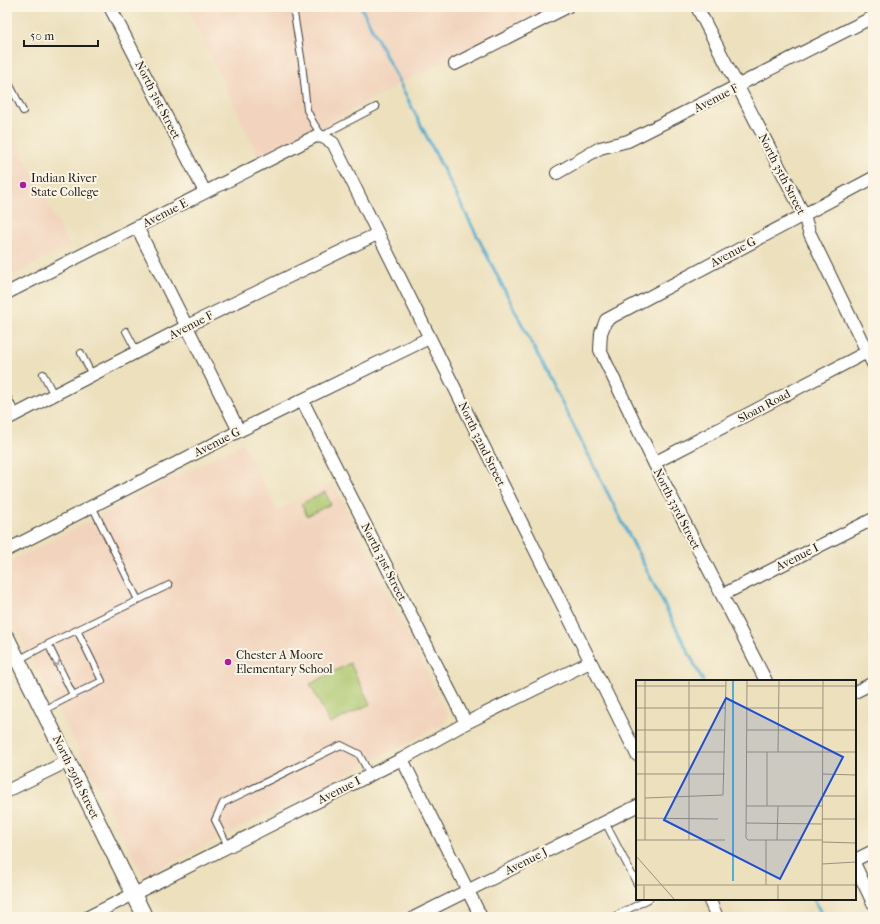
<svg xmlns="http://www.w3.org/2000/svg" width="880" height="924" font-family="'IM FELL French Canon',serif">
<style>
.built{fill:#f2d4be}
.green{fill:#abc76e;stroke:#647245}
.lines{fill:none;stroke-linecap:round;stroke-linejoin:round}
.stream{stroke:#54aed1;stroke-width:3}
.service-casing{stroke:#3b3934;stroke-width:8}
.minor-casing{stroke:#3b3934;stroke-width:14}
.tertiary-casing{stroke:#3b3934;stroke-width:17}
.service{stroke:#fff;stroke-width:6}
.minor{stroke:#fff;stroke-width:12}
.tertiary{stroke:#fff;stroke-width:15}
.oneway{stroke:#999}
.poi-dot{fill:#b5179e;stroke:#fcf5e5;stroke-width:1.5}
.labels{text-anchor:middle;stroke-width:4;stroke-linejoin:round;paint-order:stroke}
.street-label{font-size:12px;fill:#1c1c1c;stroke:#fcf5e5}
.poi-label{font-size:12px;fill:#1c1c1c;stroke:#fcf5e5;text-anchor:start}
.inset-river{fill:none;stroke:#54aed1;stroke-width:2}
.inset-road{fill:none;stroke:#99927d;stroke-width:1}
.view{fill:#1d4ed8;fill-opacity:0.15;stroke:#1d4ed8;stroke-width:2}
.inset-edge{fill:none;stroke:#1c1c1c;stroke-width:2}
</style>
<rect width="100%" height="100%" fill="#fcf5e5"/>
<filter id="ink" filterUnits="userSpaceOnUse"><feTurbulence type="fractalNoise" baseFrequency=".025" numOctaves="2"/><feDisplacementMap in="SourceGraphic" scale="8" xChannelSelector="R" yChannelSelector="G"/><feConvolveMatrix kernelMatrix="1 2 1 2 8 2 1 2 1" color-interpolation-filters="sRGB"/></filter>
<filter id="wash" filterUnits="userSpaceOnUse"><feTurbulence type="fractalNoise" baseFrequency=".012" numOctaves="4" result="noise"/><feDisplacementMap in="SourceGraphic" scale="16" xChannelSelector="R" yChannelSelector="G"/><feGaussianBlur stdDeviation="0.9" result="paint"/><feColorMatrix in="noise" values="0 0 0 0 0 0 0 0 0 0 0 0 0 0 0 0 0 1.4 0 .05"/><feComposite in="paint" operator="in"/></filter>
<g filter="url(#wash)">
<rect width="100%" height="100%" fill="#ece0bd"/>
<path class="built" d="M188 7H554L405 81 316 130 259 158Z
M7 123 69 246 7 278Z
M243 443 277 511 333 483 447 714 444 724 144 876 7 611V563Z"/>
<path class="green" d="M325 492 331 504 307 516 301 504Z
M350 663 370 704 330 724 310 684Z"/>
<g class="lines">
<path class="stream" d="M361 7 703 681
M814 899 823 917"/>
</g>
</g>
<g filter="url(#ink)">
<g class="lines">
<defs>
<path id="service" d="M293 7 302 63 307 110 314 124 323 137 330 131 376 107
M7 79 23 111
M126 331 137 352
M81 353 92 375
M43 374 54 395
M7 396 16 414
M92 506 138 600
M77 630 102 681 73 695 48 644 169 585
M18 660 48 644
M44 710 73 695
M605 822 637 884
M228 846 215 820 223 803 341 745 359 754 370 775
M613 917 649 899"/>
<path id="minor" d="M110 7 205 192
M697 7 804 215 809 232 873 364
M455 64 567 7
M557 173 600 148 628 141 873 17
M137 227 239 431
M7 293 316 136 323 137 333 143 637 755
M302 400 466 723
M7 419 187 326 377 234
M654 463 873 349
M7 550 239 431 429 338
M722 595 873 519
M766 681 654 463 600 350 601 333 606 320 873 178
M855 692 873 683
M402 759 481 917
M7 791 68 761
M855 860 873 851
M855 865 873 903
M709 899 717 917
M88 917 402 759 466 723 590 662
M415 917 637 806"/>
<path id="tertiary" d="M7 638 145 917"/>
</defs>
<use href="#service" class="service-casing"/>
<use href="#minor" class="minor-casing"/>
<use href="#tertiary" class="tertiary-casing"/>
<use href="#service" class="service"/>
<use href="#minor" class="minor"/>
<use href="#tertiary" class="tertiary"/>
</g>
<defs><path id="oneway-chevron" d="M-2-3.5L2.5 0L-2 3.5" fill="none" stroke-width="1.6" stroke-linecap="round" stroke-linejoin="round"/></defs>
<use class="oneway" href="#oneway-chevron" transform="translate(57 663) rotate(64)"/>
</g>
<g class="poi-dot">
<circle cx="23" cy="185" r="4"/>
<circle cx="228" cy="662" r="4"/>
</g>
<g class="labels">
<g class="street-label">
<text transform="translate(716 98) rotate(-27)" y="4">Avenue F</text>
<text transform="translate(158 100) rotate(63)" y="4">North 31st Street</text>
<text transform="translate(782 174) rotate(63)" y="4">North 35th Street</text>
<text transform="translate(165 213) rotate(-27)" y="4">Avenue E</text>
<text transform="translate(733 252) rotate(-28)" y="4">Avenue G</text>
<text transform="translate(191 325) rotate(-27)" y="4">Avenue F</text>
<text transform="translate(764 406) rotate(-28)" y="4">Sloan Road</text>
<text transform="translate(217 442) rotate(-27)" y="4">Avenue G</text>
<text transform="translate(482 444) rotate(64)" y="4">North 32nd Street</text>
<text transform="translate(677 509) rotate(63)" y="4">North 33rd Street</text>
<text transform="translate(797 557) rotate(-27)" y="4">Avenue I</text>
<text transform="translate(384 562) rotate(63)" y="4">North 31st Street</text>
<text transform="translate(76 777) rotate(64)" y="4">North 29th Street</text>
<text transform="translate(339 790) rotate(-27)" y="4">Avenue I</text>
<text transform="translate(526 861) rotate(-27)" y="4">Avenue J</text>
</g>
<g class="poi-label">
<text x="31" y="182">Indian River<tspan x="31" dy="14">State College</tspan></text>
<text x="236" y="659">Chester A Moore<tspan x="236" dy="14">Elementary School</tspan></text>
</g>
</g>
<g transform="translate(636 680)">
<rect width="220" height="220" fill="#ece0bd"/>
<path class="inset-river" d="M97 201V1"/>
<path class="inset-road" d="M111 1 110 158 112 160H186M0 6H90M111 6H220M0 28H90M111 28H187M0 50H89M111 50H220M0 72H89M111 72H220M142 72 143 1M0 94H89M187 94 220 95M186 116H220M9 118 87 115 90 1M110 126H186M131 126V72M0 138 82 139M186 139H220M110 143 186 144M0 160H89M9 160V1M53 160V1M130 160V205M141 160 142 126M186 162 220 163M0 176 38 219M186 184 220 182M0 205H220M8 219V206M142 219V205M186 219 187 1"/>
<path class="view" d="M90 18 207 77 144 199 28 140Z"/>
<rect width="220" height="220" class="inset-edge"/>
</g>
<rect width="880" height="924" fill="none" stroke="#fcf5e5" stroke-width="24"/>
<path d="M24 40v6h74v-6" fill="none" stroke="#1c1c1c" stroke-width="2"/>
<text x="30" y="40" font-size="12" fill="#1c1c1c" stroke="#fcf5e5" stroke-width="3" paint-order="stroke">50 m</text>
</svg>
